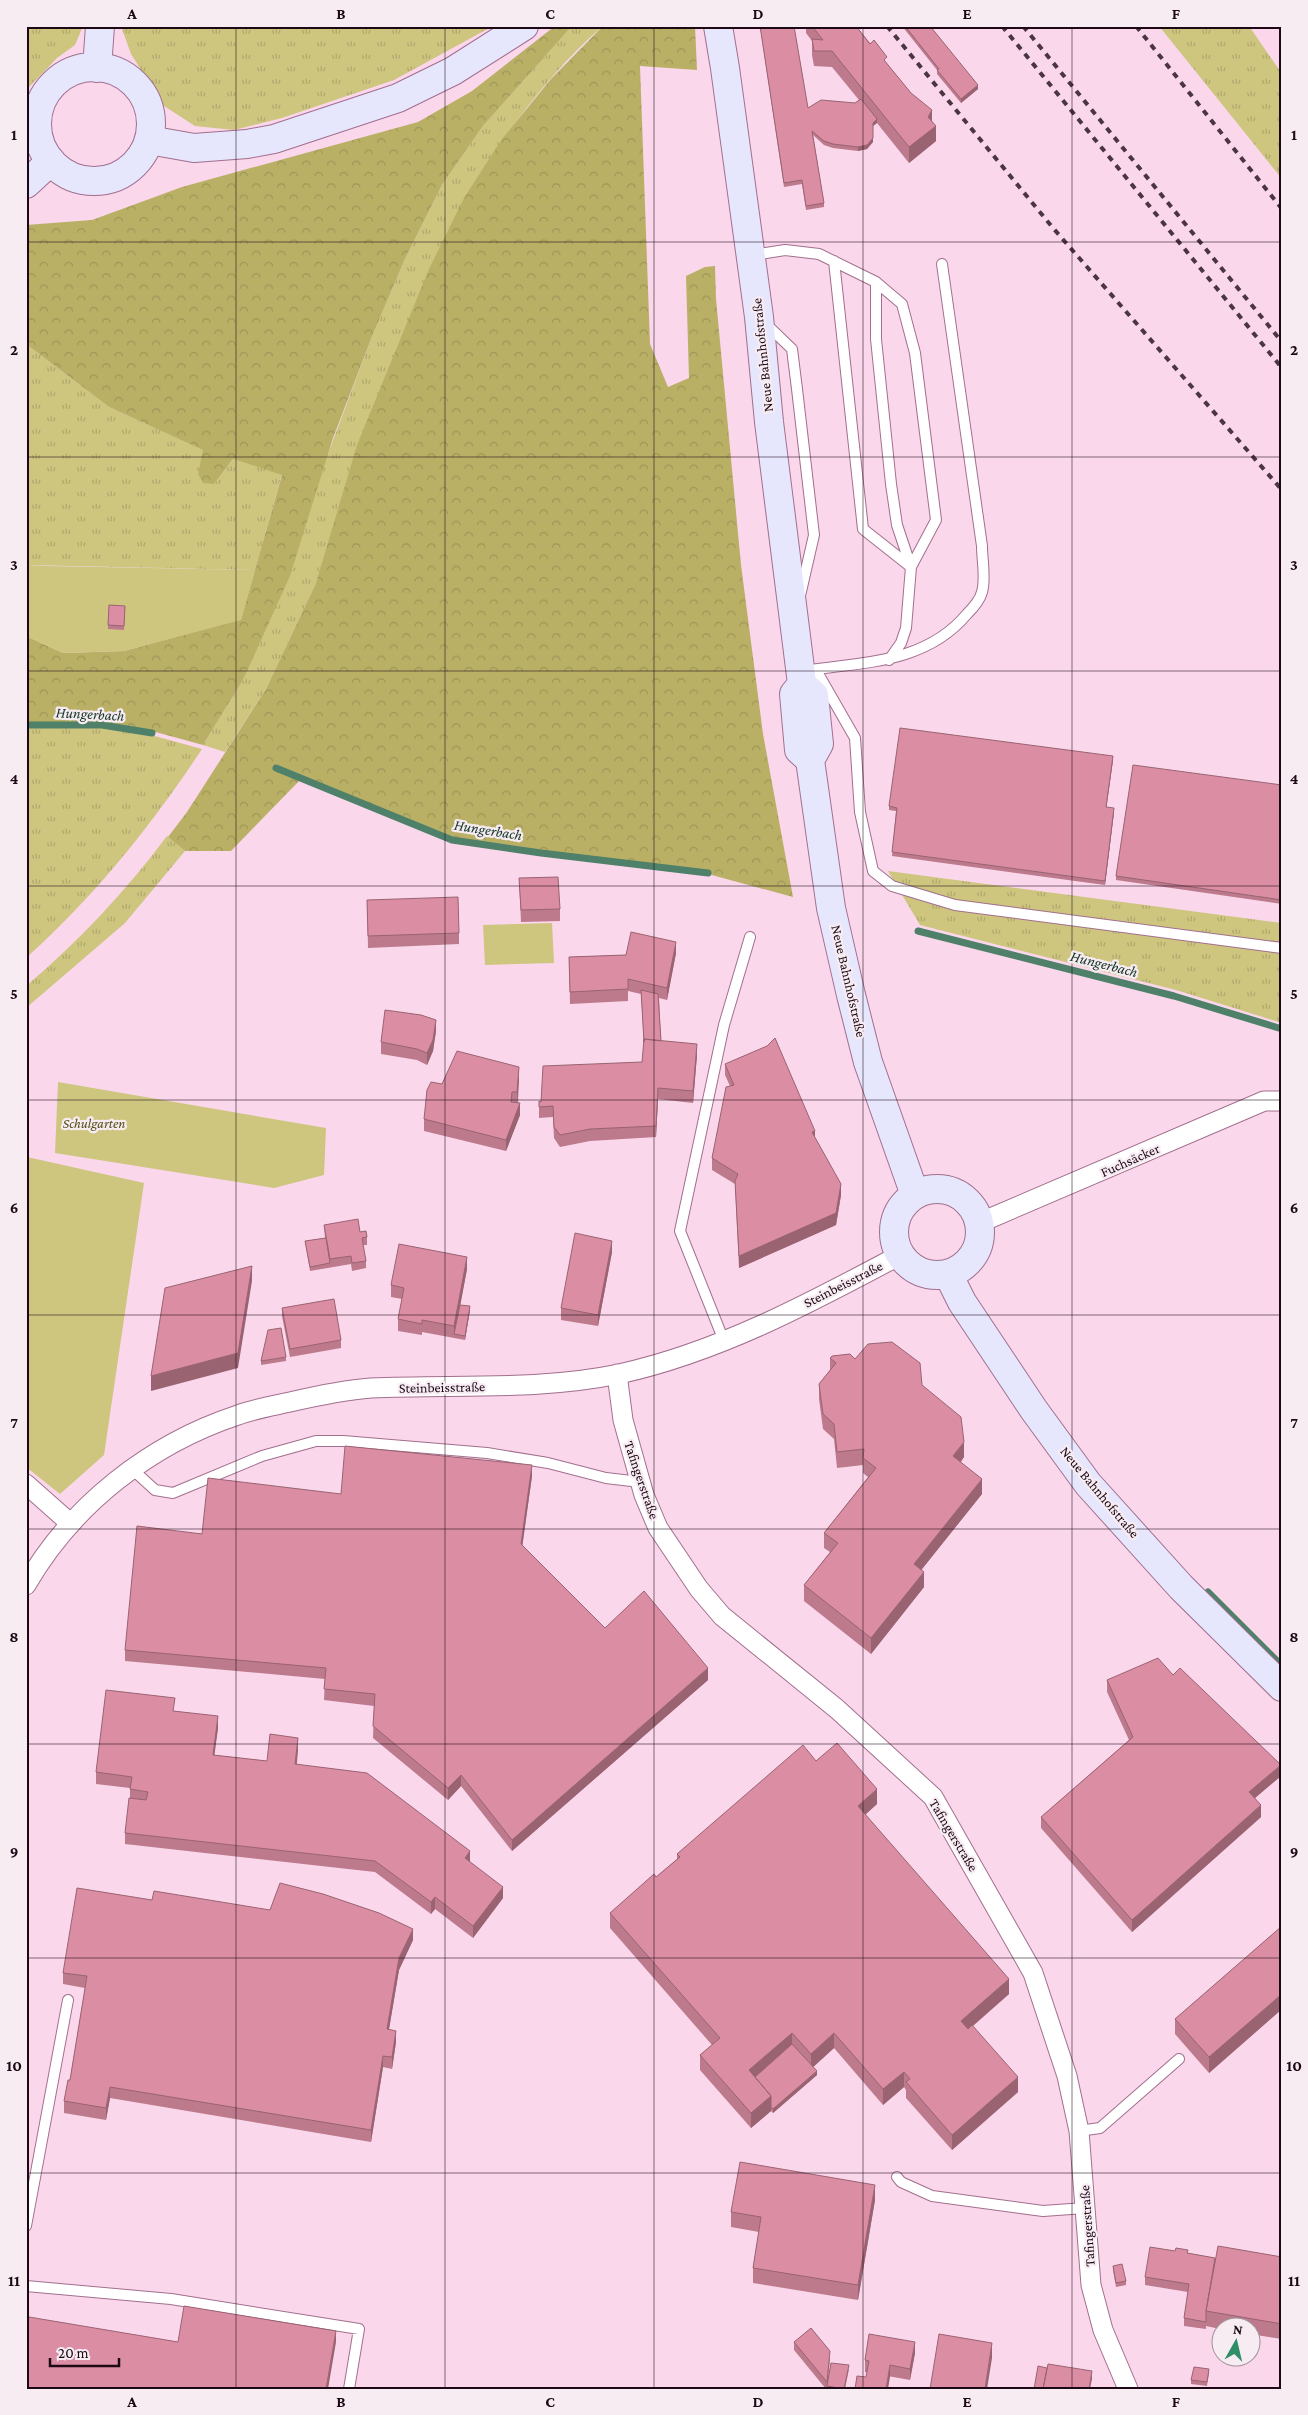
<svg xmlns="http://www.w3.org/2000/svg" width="1308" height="2415" font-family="'Crimson Pro',serif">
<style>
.grass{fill:url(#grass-tufts)}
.forest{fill:url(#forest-crowns)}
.garden{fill:#cec57f}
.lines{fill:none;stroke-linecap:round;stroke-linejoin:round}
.stream{stroke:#4e806a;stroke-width:7}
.service-casing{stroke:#a26f8e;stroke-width:12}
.minor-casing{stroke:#a26f8e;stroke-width:21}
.secondary-casing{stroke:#a26f8e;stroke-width:30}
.service{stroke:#fff;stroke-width:10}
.minor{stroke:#fff;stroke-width:19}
.secondary{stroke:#e6e6fd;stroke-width:28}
.rail{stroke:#4c3543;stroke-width:4;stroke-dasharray:6 6;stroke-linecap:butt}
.wall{fill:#bc7a8c}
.shaded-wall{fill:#996372}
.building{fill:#db8ea3;stroke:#996372}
.grid{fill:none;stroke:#1c0915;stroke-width:1;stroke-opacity:0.55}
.labels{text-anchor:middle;stroke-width:4.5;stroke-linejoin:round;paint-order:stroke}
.street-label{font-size:14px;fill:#1c0915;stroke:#f8ecf3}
.park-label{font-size:14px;font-style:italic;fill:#534c12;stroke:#f8ecf3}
.water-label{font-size:15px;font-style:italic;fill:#123526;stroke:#f8ecf3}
.neatline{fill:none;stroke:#1c0915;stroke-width:2}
.grid-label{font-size:16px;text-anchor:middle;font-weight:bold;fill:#1c0915}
</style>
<defs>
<pattern id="grass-tufts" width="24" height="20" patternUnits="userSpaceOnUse" patternTransform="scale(1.25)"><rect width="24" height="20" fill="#cec57f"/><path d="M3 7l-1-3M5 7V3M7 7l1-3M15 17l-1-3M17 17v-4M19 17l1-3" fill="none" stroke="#b0a86d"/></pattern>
<pattern id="forest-crowns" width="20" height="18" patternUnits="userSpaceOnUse" patternTransform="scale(1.25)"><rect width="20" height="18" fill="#b9b066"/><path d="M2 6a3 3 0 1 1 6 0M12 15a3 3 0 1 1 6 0" fill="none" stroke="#9e9658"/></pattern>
</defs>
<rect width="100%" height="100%" fill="#fad7eb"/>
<path class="grass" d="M26 26H83L75 45 57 58 29 87 26 106Z
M121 26H493L394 80 282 118 234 130 195 126 164 106 131 54Z
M572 26H603C549 72 503 137 465 196L316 583 266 689 225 752 203 745 243 680 373 334 405 259 442 185 483 126Z
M1159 26H1249L1282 74V179Z
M26 344 109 407 204 450 198 474 214 484 233 459 282 474 255 570 26 565Z
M102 726 151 735 202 749C151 826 95 896 26 958V727Z
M167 836 185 851 125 923 26 1008V986C78 942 126 891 167 836Z
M888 871 1282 923V1023L1176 990 920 925Z"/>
<path class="forest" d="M555 26H572L483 126 442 185 405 259 373 334 333 438 290 576 243 680 203 745 152 731 102 723H26V636L63 653 124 651 241 619 282 475 233 459 214 484 203 483 198 474 203 450 109 407 26 344V225L92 220 182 187 418 122 472 91Z
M603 26H695L697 70 640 66 650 344 668 387 689 378 686 276 705 267 715 266 716 299 741 565 763 734 793 897 708 874 452 841 301 779 231 851H185L168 837 187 812 266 689 316 583 357 445 429 269 465 196 502 139 551 79Z"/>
<path class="garden" d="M26 565 47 566 255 570 241 620 124 651 63 653 26 636Z
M552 923 554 963 485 965 483 925Z
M58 1082 326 1128 324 1175 274 1188 55 1153Z
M27 1157 144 1183 104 1455 60 1494 26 1467Z"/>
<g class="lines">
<path class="stream" d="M26 725H102L152 733
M276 768 452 840 541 853 708 873
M918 931 1174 996 1282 1029
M1208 1592 1282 1666"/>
<defs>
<path id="service" d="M753 255 785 250 819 254 876 282 902 304 915 353 936 520 911 567
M834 261 863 529 911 567
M876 282V339L891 484 897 525 911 567 906 628 901 643 889 660
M765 323 792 349 797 389 814 535 800 596
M810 670C867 662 927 662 967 614 973 608 980 600 982 592 986 579 982 560 982 546L942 264
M816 670 855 738 860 812 873 871 892 886 955 905 1282 948
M724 1341 680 1231 724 1025 750 937
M132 1469 155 1490 173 1493 262 1456 316 1441H343L487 1453 548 1463 606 1478 640 1482
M1079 2131 1100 2128 1179 2059
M897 2177 901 2182 932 2196 1043 2211 1085 2208
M26 2226 68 2000
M26 2286 171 2299 359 2329 349 2389"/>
<path id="minor" d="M979 1223 1264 1101H1282
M617 1374 623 1420 644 1495 658 1528 699 1589 722 1616 837 1709 933 1797 1033 1973 1067 2076 1079 2131 1091 2285 1103 2330 1128 2389
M26 1484 70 1523
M26 1585C72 1505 150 1444 238 1415 254 1409 272 1406 290 1402 316 1396 344 1390 371 1388 454 1384 537 1391 619 1374 719 1352 810 1303 900 1255"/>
<path id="secondary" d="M718 26 725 68 759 317 769 422 802 684 814 695 817 725 819 744 810 760 831 908 851 995 868 1062 915 1195
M37 124a57 57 0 1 1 114 0a57 57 0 1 1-114 0Z
M97 68 100 26
M149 140 194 148 247 144 274 139 398 98 453 71 524 26
M26 184 51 161
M802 684 794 694 799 750 810 760
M894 1232a43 43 0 1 1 86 0a43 43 0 1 1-86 0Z
M948 1274 962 1302 1034 1410 1088 1484 1181 1587 1282 1687"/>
</defs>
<use href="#service" class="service-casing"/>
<use href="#minor" class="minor-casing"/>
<use href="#secondary" class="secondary-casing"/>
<use href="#service" class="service"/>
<use href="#minor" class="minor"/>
<use href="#secondary" class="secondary"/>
<path class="rail" d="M887 26 1053 228 1282 490
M1002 26 1282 368
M1023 26 1282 342
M1136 26 1282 209"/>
</g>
<path class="wall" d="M760 26 808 108 855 103 859 100 832 67 814 66 812 55V41L806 33V26H856L887 64 932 121 936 141 909 163 877 123 873 126V142L867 149 858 151 833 148 824 145 813 135 824 203V207L806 210 802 184 784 187Z
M902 26H930L978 89 961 103 937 74V70Z
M125 606 124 630 108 629V625Z
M1113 760 1106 807 1114 812 1105 885 892 856 896 811 889 810V806Z
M1282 785V904L1116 880V876Z
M519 878 560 909V921L521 922Z
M367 900 459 933V944L368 948Z
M676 953 667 1000 659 998 661 1041 697 1055 693 1103 658 1099 656 1137 590 1141 560 1147 554 1138 553 1117 539 1118V1107L541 1102 642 1062 644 1044 641 994 628 991V1001L570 1004 569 957Z
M436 1031 433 1051 427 1065 417 1060 381 1054V1042Z
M725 1064 815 1138 841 1195 836 1225 739 1268 735 1184 712 1170V1158L730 1086 725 1075Z
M519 1079 518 1103 520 1115 506 1151 424 1131V1119L442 1084Z
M324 1225 360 1232 367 1237V1245H363L366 1261V1268L352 1271 351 1264 310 1271 305 1241 325 1238Z
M612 1252 598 1326 561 1320V1308Z
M467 1269 460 1305 470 1310 465 1340 422 1332V1335L398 1331V1319L402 1299 391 1297V1285Z
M282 1308 341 1340V1348L290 1357 282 1316Z
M286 1357V1361L261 1365V1361Z
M830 1358 855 1359 922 1385 964 1457 961 1462 982 1494 922 1569 924 1587 871 1654 804 1601V1585L830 1552 824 1548V1533L868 1477 863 1473V1465L837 1468 834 1439 823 1429 819 1399V1384L830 1370Z
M532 1476 522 1546 605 1628 708 1680 512 1851 461 1786 448 1800 373 1738 374 1706 324 1700 325 1679 125 1661V1650L202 1534 341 1494Z
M1173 1675 1281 1776 1255 1798 1261 1817 1132 1932 1041 1828V1817L1129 1740 1107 1692V1680Z
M175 1711 218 1728 214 1755 267 1761 298 1749 297 1764 470 1862 503 1898 473 1938 435 1909 431 1914 375 1872 125 1844V1833L130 1798V1788L96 1784V1772Z
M816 1761 877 1804 865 1815 1009 1994 973 2026 1018 2092 952 2150 906 2098V2090L904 2087 883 2105 834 2048 813 2067 817 2075 773 2113 771 2111 751 2128 700 2070V2055L712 2045 610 1928V1913L656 1877 677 1859V1854Z
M152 1900 413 1940 399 1970 389 2029 396 2042 392 2069 383 2067 371 2142 110 2098 106 2120 64 2113V2101L70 2080 85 1988 63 1984V1973Z
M1282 1926V2009L1209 2073 1175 2034V2019Z
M875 2200 858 2300 753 2283V2268L759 2232 731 2227V2212Z
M1188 2253 1215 2258 1282 2257V2339L1250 2334V2328H1220V2329L1206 2326V2329L1184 2326V2318L1188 2292 1145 2285V2277Z
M1113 2266 1126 2281V2285L1116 2287 1113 2270Z
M794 2342 830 2359 828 2381 849 2369 845 2389H826L794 2350Z
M915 2353 910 2380 865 2372V2360Z
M1209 2373 1207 2386 1191 2384V2380Z"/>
<path class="shaded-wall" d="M978 85V89L961 103V99Z
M932 110V125L936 126V141L909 163V147Z
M877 119V123L873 126V123Z
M873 138V142L867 149 858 151V147Z
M1113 756V760L1106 811V807Z
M1114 808V812L1105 885V881Z
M676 942V953L667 1000V988Z
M436 1020V1031L433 1051 427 1065V1053Z
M697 1044V1055L693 1103V1091Z
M519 1067V1079L517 1104V1092Z
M658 1088V1099L656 1137V1126Z
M520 1103V1115L506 1151V1140Z
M815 1131V1142L812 1132Z
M841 1184V1195L836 1225 739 1268V1256Z
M612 1241V1252L598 1326V1315Z
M467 1257V1269L455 1334H454V1326Z
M252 1266V1281L238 1368 151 1391V1376Z
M470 1306V1310L465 1340V1336Z
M964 1442V1457L953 1471V1456Z
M532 1465V1476L521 1556V1544Z
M982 1479V1494L914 1579V1564Z
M924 1572V1587L871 1654V1638Z
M708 1668V1680L512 1851V1840Z
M218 1716V1728L213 1766V1755Z
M298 1738V1749L295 1776V1764Z
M1281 1765V1776L1249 1803V1792Z
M461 1775V1786L448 1800V1788Z
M877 1789V1804L858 1821V1806Z
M1261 1805V1817L1132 1932V1920Z
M470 1851V1863L465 1858Z
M503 1887V1898L473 1938V1926Z
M435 1897V1909L431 1914V1902Z
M413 1929V1940L399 1970 387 2041V2029L399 1958Z
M1009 1979V1994L961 2036V2021Z
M28 1993V2005L26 2014V2002Z
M1282 1994V2009L1209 2073V2057Z
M396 2031V2042L392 2069V2057Z
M792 2033V2048L751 2084 749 2070Z
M834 2033V2048L811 2069V2054Z
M383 2056V2067L371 2142V2130Z
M817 2071V2075L773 2113V2109Z
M904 2072V2087L883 2105V2089Z
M1018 2077V2092L952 2150V2135Z
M110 2087V2098L106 2120V2108Z
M771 2096V2111L751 2128V2113Z
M875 2185V2200L858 2300V2285Z
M336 2331V2342L328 2389H326Z
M915 2342V2353L910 2380V2369Z
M992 2343V2358L987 2389H985Z
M890 2365V2377L888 2389H886Z
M1092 2371V2379L1090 2389H1089Z"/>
<path class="building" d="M760 26H794L808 108 821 100 855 103 861 99 877 119 873 123V138L867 145 858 147 833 144 824 141 812 131 824 203 806 206 802 180 784 183Z
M812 26H856L870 44 874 40 887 57 884 60 911 93 932 110 928 117 936 126 909 147 832 51H814L812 39 823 40Z
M905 26H930L978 85 961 99 937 70 939 69Z
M109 605 125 606 124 626 108 625Z
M900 728 1113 756 1106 807 1114 808 1105 881 892 852 897 808 889 806Z
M1133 765 1282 785V900L1116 876Z
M558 877 560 909 521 910 519 878Z
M458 897 459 933 368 936 367 900Z
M631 932 676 942 667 988 628 979V989L570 992 569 957 626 955Z
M641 990 658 994 661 1041 644 1039V1042Z
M385 1010 421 1015 436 1020 433 1040 427 1053 417 1049 381 1042Z
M775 1038 815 1131 812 1132 841 1184 836 1213 739 1256 735 1181 738 1174 712 1158 726 1087 734 1085 725 1064 767 1046Z
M644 1039 697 1044 693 1091 658 1088 656 1126 590 1129 560 1135 554 1127 553 1106 539 1107V1101L541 1102 543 1066 642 1062Z
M457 1051 519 1067 517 1092H512L511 1102 520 1103 506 1140 424 1119 427 1090 431 1082 442 1084Z
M358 1219 360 1232 366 1231 367 1237 362 1238 366 1261 352 1263 351 1256 330 1259 324 1225Z
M575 1233 612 1241 598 1315 561 1308Z
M326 1238 330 1263 310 1267 305 1241Z
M399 1244 467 1257 454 1326 422 1320V1324L398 1319 404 1288 391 1285Z
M252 1266 238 1353 151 1376 165 1288Z
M334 1299 341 1340 290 1349 282 1308Z
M460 1305 470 1306 465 1336 454 1334Z
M281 1328 286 1357 261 1361 268 1330Z
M892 1342 920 1363 922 1385 961 1417 964 1442 953 1456 982 1479 914 1564 924 1572 871 1638 804 1585 838 1543 824 1533 876 1468 863 1458 864 1449 837 1452 834 1424 823 1414 819 1384 836 1363 830 1358 832 1356 850 1354 855 1359 868 1344Z
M345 1446 532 1465 521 1544 605 1628 644 1591 708 1668 512 1840 461 1775 448 1788 373 1726 375 1694 324 1689 326 1668 125 1650 137 1526 202 1534 208 1478 341 1494Z
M1158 1658 1173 1675 1180 1668 1281 1765 1249 1792 1261 1805 1132 1920 1041 1817 1133 1737 1107 1680Z
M106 1690 175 1698 173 1711 218 1716 213 1755 267 1761 270 1734 298 1738 295 1764 367 1773 470 1851 465 1858 503 1887 473 1926 435 1897 431 1902 375 1861 125 1833 129 1798 146 1800 148 1792 130 1789 132 1777 96 1772Z
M837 1743 877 1789 858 1806 1009 1979 961 2021 968 2029 972 2025 1018 2077 952 2135 906 2082 910 2079 904 2072 883 2089 834 2033 811 2054 792 2033 749 2070 771 2096 751 2113 700 2055 720 2038 610 1913 654 1874 656 1877 680 1857 677 1854 803 1745 816 1761Z
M280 1883 323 1894 379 1913 413 1929 399 1958 387 2029 396 2031 392 2057 383 2056 371 2130 110 2087 106 2108 64 2101 68 2080H70L87 1976 63 1973 77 1888 152 1900 154 1891 270 1910Z
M1282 1926V1994L1209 2057 1175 2019Z
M792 2044 817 2071 773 2109 771 2107V2096L755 2077Z
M740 2162 875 2185 858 2285 753 2268 761 2217 731 2212Z
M1218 2246 1282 2257V2324L1206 2311Z
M1150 2247 1175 2251 1176 2248 1188 2250 1187 2253 1215 2258 1206 2311V2322L1184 2318 1189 2284 1145 2277Z
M1122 2264 1126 2281 1116 2283 1113 2266Z
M184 2306 336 2331 326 2389H26V2321L28 2322 29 2317 178 2342Z
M811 2328 830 2351 827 2382 794 2342Z
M869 2334 915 2342 910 2369 890 2365 886 2389H855L857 2376 866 2377 869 2361 865 2360Z
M939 2334 992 2343 985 2389H930Z
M831 2363 849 2365 844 2389 827 2386Z
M1048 2364 1092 2371 1089 2389H1043Z
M1038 2366 1047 2368 1043 2389H1034Z
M1194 2367 1209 2369 1207 2382 1191 2380Z"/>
<path class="grid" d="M236 26V2389M445 26V2389M654 26V2389M863 26V2389M1072 26V2389M26 242H1282M26 457H1282M26 671H1282M26 886H1282M26 1100H1282M26 1315H1282M26 1529H1282M26 1744H1282M26 1958H1282M26 2173H1282"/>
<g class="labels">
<g class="street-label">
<text transform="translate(762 355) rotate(-96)" y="5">Neue Bahnhofstraße</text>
<text transform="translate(849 981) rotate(77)" y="5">Neue Bahnhofstraße</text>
<text transform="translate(1130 1160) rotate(-24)" y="5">Fuchsäcker</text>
<text transform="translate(843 1284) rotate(-27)" y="5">Steinbeisstraße</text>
<text transform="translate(442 1387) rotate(-1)" y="5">Steinbeisstraße</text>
<text transform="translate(642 1480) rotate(71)" y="5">Tafingerstraße</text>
<text transform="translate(1100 1492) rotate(50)" y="5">Neue Bahnhofstraße</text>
<text transform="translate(954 1835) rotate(59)" y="5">Tafingerstraße</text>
<text transform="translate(1087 2226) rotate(-94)" y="5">Tafingerstraße</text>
</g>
<g class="park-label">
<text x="94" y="1128">Schulgarten</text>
</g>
<g class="water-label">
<text transform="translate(90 714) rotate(3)" y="5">Hungerbach</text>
<text transform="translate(488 830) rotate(9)" y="5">Hungerbach</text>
<text transform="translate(1104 964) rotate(14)" y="5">Hungerbach</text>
</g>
</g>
<rect width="1308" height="2415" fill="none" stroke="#f8ecf3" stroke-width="55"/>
<g transform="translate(1236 2342) rotate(8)"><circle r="24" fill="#f8ecf3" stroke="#a0919a"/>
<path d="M0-4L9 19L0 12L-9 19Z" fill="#2f8e67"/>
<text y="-8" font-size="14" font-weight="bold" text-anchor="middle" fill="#1c0915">N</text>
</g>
<path d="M50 2358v8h69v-8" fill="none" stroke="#1c0915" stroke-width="2.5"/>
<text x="58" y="2358" font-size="15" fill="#1c0915" stroke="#f8ecf3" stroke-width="4" paint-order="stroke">20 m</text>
<rect x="28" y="28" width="1252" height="2360" class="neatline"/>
<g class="grid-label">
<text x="132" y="19">A</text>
<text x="341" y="19">B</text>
<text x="550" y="19">C</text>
<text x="758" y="19">D</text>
<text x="967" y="19">E</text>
<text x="1176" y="19">F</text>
<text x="14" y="140">1</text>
<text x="1294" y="140">1</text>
<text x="14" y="355">2</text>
<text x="1294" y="355">2</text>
<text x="14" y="570">3</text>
<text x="1294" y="570">3</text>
<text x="14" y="784">4</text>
<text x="1294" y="784">4</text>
<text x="14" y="999">5</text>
<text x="1294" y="999">5</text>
<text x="14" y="1213">6</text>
<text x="1294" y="1213">6</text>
<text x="14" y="1428">7</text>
<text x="1294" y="1428">7</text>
<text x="14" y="1642">8</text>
<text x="1294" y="1642">8</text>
<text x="14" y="1857">9</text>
<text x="1294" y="1857">9</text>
<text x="14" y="2071">10</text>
<text x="1294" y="2071">10</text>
<text x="14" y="2286">11</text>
<text x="1294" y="2286">11</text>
<text x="132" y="2407">A</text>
<text x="341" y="2407">B</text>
<text x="550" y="2407">C</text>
<text x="758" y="2407">D</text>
<text x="967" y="2407">E</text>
<text x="1176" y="2407">F</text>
</g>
</svg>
